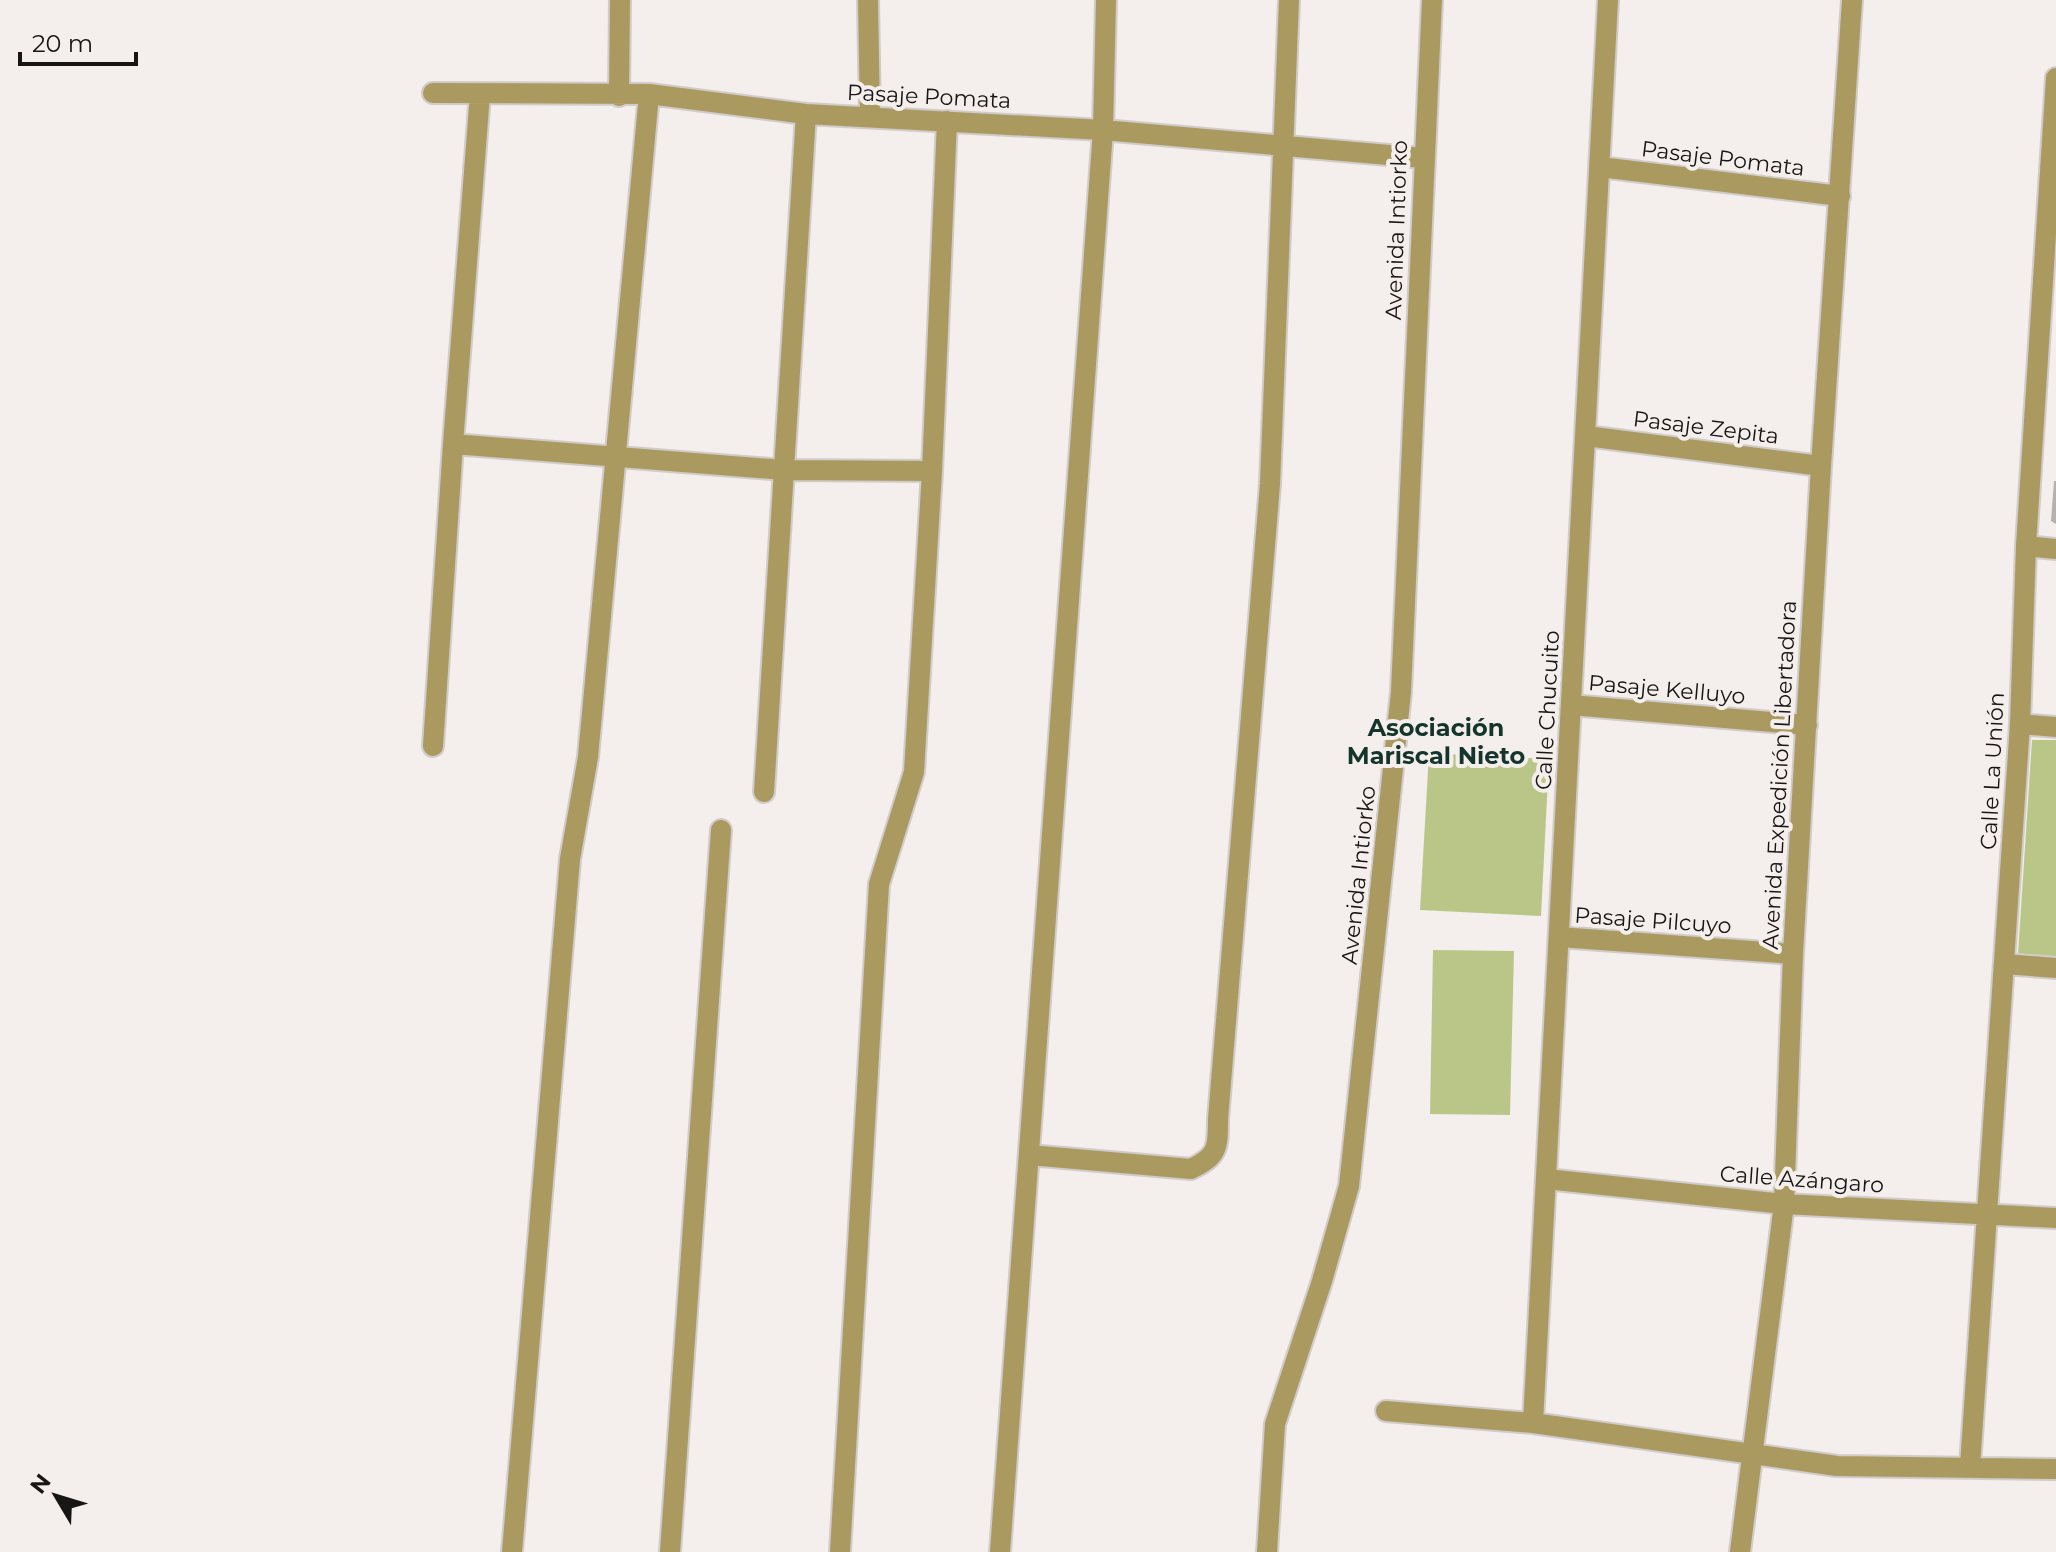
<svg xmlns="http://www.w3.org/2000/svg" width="2056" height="1552" font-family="Montserrat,sans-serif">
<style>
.green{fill:#b9c688}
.building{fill:#b6b1ae}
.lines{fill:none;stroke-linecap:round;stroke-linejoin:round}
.street-casing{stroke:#d1ccca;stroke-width:24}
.street{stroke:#aa9a60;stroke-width:20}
.labels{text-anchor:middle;stroke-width:8;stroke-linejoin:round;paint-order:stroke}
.street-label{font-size:22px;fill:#171615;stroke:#f4efec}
.neighbourhood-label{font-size:24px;font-weight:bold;fill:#15342b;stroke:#f4efec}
</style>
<rect width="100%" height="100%" fill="#f4efec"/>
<path class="green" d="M2032 740H2056V956L2018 954Z
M1429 753 1549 759 1541 916 1420 910Z
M1433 950 1514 951 1510 1115 1430 1114Z"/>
<path class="building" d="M2054 481H2056V524L2051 521Z"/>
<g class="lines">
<defs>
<path id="street" d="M868 0 870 116
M433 93 649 94 806 114 1103 130 1423 158
M619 96 620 0
M1600 167 1840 196
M1586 436 1821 466
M453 444 784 470 932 471 947 121
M2026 546 2056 549
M1571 705 1807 725
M2020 724 2056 727
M433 746 453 444 480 94
M764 792 806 114
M1559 937 1793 954
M2004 964 2056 968
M1029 1155 1191 1169C1218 1156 1218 1148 1218 1119L1270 484 1289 0
M1546 1179 1784 1204 2056 1218
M1386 1411 1533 1423 1837 1466 2056 1469
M1533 1423 1608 0
M1970 1466 2020 724 2026 546 2056 78
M512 1552 570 859 588 757 649 94
M670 1552 721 830
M840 1552 879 884 914 772 932 471
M1000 1552 1103 130 1106 0
M1267 1552 1275 1424 1322 1281 1349 1186 1401 692 1432 0
M1740 1552 1784 1204 1793 954 1821 466 1852 0"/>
</defs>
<use href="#street" class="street-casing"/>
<use href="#street" class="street"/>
</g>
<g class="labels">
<g class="street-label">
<text transform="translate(929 96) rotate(3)" y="8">Pasaje Pomata</text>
<text transform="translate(1723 158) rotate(7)" y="8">Pasaje Pomata</text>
<text transform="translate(1396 230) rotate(-88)" y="8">Avenida Intiorko</text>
<text transform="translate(1706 427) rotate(7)" y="8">Pasaje Zepita</text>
<text transform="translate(1667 689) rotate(5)" y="8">Pasaje Kelluyo</text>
<text transform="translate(1547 710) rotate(-87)" y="8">Calle Chucuito</text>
<text transform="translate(1992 771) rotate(-87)" y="8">Calle La Unión</text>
<text transform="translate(1779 775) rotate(-87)" y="8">Avenida Expedición Libertadora</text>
<text transform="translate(1358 875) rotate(-84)" y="8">Avenida Intiorko</text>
<text transform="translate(1653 920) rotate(4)" y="8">Pasaje Pilcuyo</text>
<text transform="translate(1802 1179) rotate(4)" y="8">Calle Azángaro</text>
</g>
<g class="neighbourhood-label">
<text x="1436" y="736">Asociación<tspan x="1436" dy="28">Mariscal Nieto</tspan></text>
</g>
</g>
<g transform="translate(56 1496) rotate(308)" stroke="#f4efec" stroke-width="6" paint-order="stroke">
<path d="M0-6L14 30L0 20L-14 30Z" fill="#171615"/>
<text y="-12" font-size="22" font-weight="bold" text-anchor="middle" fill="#171615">N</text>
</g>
<path d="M20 52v12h116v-12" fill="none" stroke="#171615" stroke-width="4"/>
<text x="32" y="52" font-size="24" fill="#171615" stroke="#f4efec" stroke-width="6" paint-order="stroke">20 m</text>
</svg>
